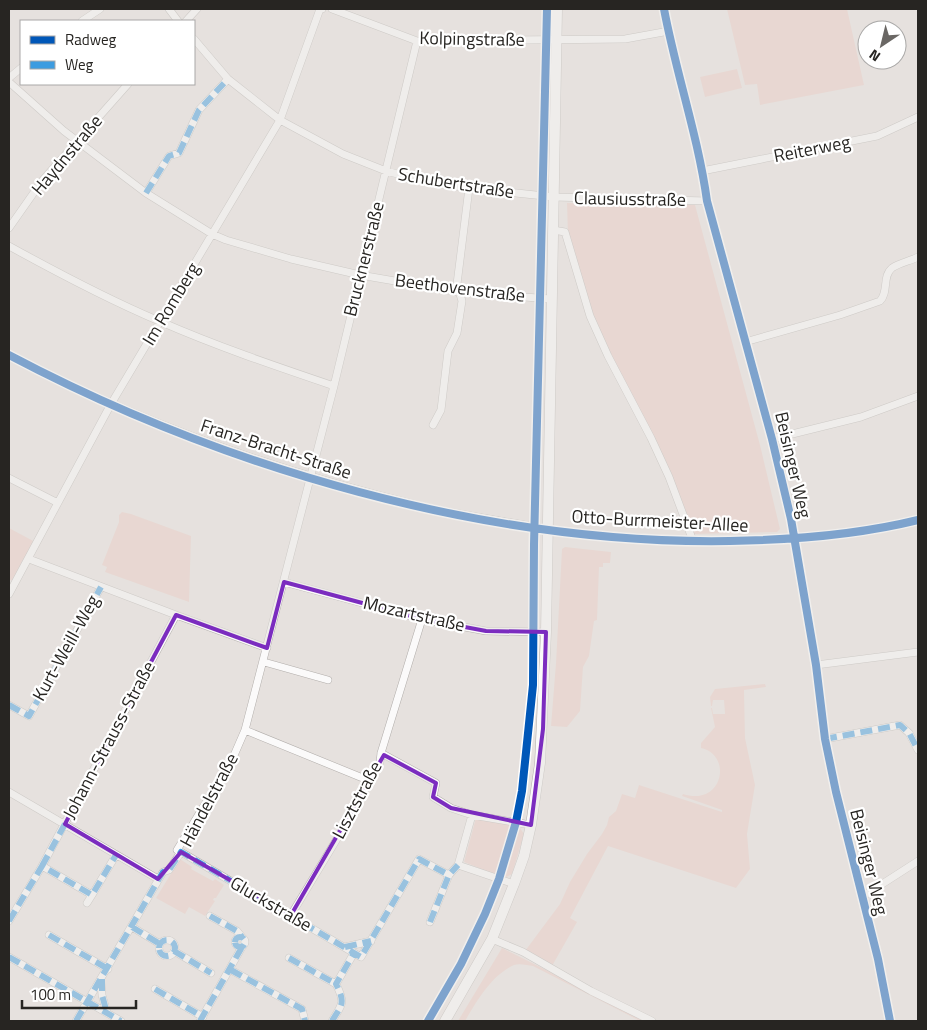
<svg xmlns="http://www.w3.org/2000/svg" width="927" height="1030" font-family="'Titillium Web',sans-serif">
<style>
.green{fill:#eacbc4}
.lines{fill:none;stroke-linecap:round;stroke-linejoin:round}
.minor-casing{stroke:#b2aeab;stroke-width:8}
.tertiary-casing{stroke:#b2aeab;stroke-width:10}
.secondary-casing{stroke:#b2aeab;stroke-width:11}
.minor{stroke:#fbfafa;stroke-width:7}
.tertiary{stroke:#fbfafa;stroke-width:9}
.secondary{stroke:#fbfafa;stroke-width:10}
.quiet{stroke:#3d9ce0;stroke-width:6;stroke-dasharray:12 6;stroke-linecap:butt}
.cycleway-casing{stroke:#fff;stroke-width:11}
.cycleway{stroke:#0057b8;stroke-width:8}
.marked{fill:none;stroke:#7b2cbf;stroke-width:4;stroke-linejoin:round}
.labels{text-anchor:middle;stroke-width:4.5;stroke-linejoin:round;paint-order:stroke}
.street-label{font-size:18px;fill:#272522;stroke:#fff}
</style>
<rect width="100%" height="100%" fill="#e6e1de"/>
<path class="green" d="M727 9H847L864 85 760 105 757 84 745 85Z
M737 69 742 88 705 97 700 77Z
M567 203 695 205 760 445 780 529 777 532 694 534 594 319 568 236Z
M122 512 131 514 191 536 189 602 105 572 107 567 102 565 119 522V515Z
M9 528 37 543 15 582 9 579Z
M565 547 611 552 610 563H603V567H599L597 620 594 621 589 656 583 667 580 711 567 727 551 726 556 663 562 549Z
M765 684 766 687 744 690 745 738 755 785 747 834 750 869 736 888 608 846 570 918 577 922 552 966 525 951 560 904 570 882 587 854 602 834 607 825 609 817 616 811 622 794 635 798 639 785 722 812V810L682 796 683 794C723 807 733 755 701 748V743L715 727 711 708H712L713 714H725L724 700H713L712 706H711L710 697 715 689Z
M476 818 518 825 524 834 512 874 504 878 464 862Z
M180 859 192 867 191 869 213 881 215 879 224 885 216 898H214L213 900 215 901 205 916 189 907 185 914 156 898Z
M502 948 649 1021H640L533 966C527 965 519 963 514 965 491 976 477 1001 465 1021H458Z"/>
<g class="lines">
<defs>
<path id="minor" d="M169 9 178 21
M332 9 417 41 625 39 669 31
M664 9C676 73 698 136 707 201L772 439 791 519 816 665 825 739 836 792 878 959 890 1021
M82 21 100 9
M186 21 197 9
M194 39 228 79 280 120 343 154 386 171 428 182 469 188 554 197 707 201
M9 78 21 68
M9 82 64 131 146 193 212 234 226 240 291 259 360 275 459 292 551 299
M702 171 877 136 918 117
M146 193 169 156 179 153 199 110 228 79
M9 228 42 181 128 84
M553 230 565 232 590 316 608 356 651 438 669 477 693 541
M9 246C58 273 107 299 159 321 216 346 275 366 334 386
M745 342 840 315 880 301C889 292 882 276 892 268 899 263 910 261 918 257
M433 425 441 410 448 351 457 333 462 301 457 284 469 188
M772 439 861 417 918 396
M9 478 58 503
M548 530C672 543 797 549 918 520
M29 559 176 615 42 866
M284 582 422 619 486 631 546 632
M9 594 111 404 280 120 320 9H322
M176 615 267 648
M264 662 328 680
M816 665 918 652
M9 705 29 716 101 587
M245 730 370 781
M825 739 900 725 909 733 918 750
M381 753 436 783 433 797 451 808 472 815 531 825
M9 792 158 879
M472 815 458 865 514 884
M181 852 361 957 419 859 449 875
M862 897 918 861
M87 903 92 895
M291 915 352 814 380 762 381 753 422 619
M210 916 237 931 242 937
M9 921 42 866 92 895 116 855
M430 922 449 875 458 865
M132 927 160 944
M49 935 108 969
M235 942a5 5 0 1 1 10 0a5 5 0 1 1-10 0Z
M492 939 523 952 591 991 652 1021
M159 948a8 8 0 1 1 16 0a8 8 0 1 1-16 0Z
M345 947 371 941
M174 951 211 973
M9 957 121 1021
M289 958 336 984
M231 970 302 1009 305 1021
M101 982 102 995 107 1013
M155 989 203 1017
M76 1021 163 872 169 870 181 852 177 850 232 760 245 730 334 386 417 41
M200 1021 242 947
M332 1021C342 1004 346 1004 336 984L354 953"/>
<path id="tertiary" d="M9 355C139 424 279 473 422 507 464 517 506 522 548 530"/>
<path id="secondary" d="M445 1021 492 939 514 884 524 856 531 825 540 763 546 632 557 9"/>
</defs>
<use href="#minor" class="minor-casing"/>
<use href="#tertiary" class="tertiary-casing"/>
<use href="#secondary" class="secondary-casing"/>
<use href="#minor" class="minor"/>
<use href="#tertiary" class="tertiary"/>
<use href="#secondary" class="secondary"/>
<path class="quiet" d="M146 193 169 156 179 153 199 110 228 79
M9 705 29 716 101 587
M825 739 900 725 909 733 918 750
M42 866 65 824
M210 916 237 931 242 937
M9 921 42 866 92 895 116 855
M430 922 449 875 458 865
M132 927 160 944
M49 935 108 969
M235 942a5 5 0 1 1 10 0a5 5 0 1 1-10 0Z
M159 948a8 8 0 1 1 16 0a8 8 0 1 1-16 0Z
M345 947 371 941
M174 951 211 973
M9 957 121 1021
M289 958 336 984
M231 970 302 1009 305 1021
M102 979V995L107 1013
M155 989 203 1017
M76 1021 163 872 169 870 181 852 361 957 419 859 449 875
M200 1021 242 947
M332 1021C342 1004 346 1004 336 984L354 953"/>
<defs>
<path id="cycleway" d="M664 9C676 73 698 136 707 201L772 439 791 519 816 665 825 739 836 792 878 959 890 1021
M9 355C223 468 487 545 730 541 794 540 857 535 918 520
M428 1021 461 964 485 914 499 879 516 822 522 791 533 685 534 545 547 9"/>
</defs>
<use href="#cycleway" class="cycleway-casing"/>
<use href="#cycleway" class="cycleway"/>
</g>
<path d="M0 0H927V1030H0ZM284 582 422 619 486 631 546 632 543 729 531 825 451 808 433 797 436 783 384 755 291 915 181 852 158 879 65 824 176 615 267 648Z" fill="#e6e1de" fill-opacity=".55" fill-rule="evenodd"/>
<path class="marked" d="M284 582 422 619 486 631 546 632 543 729 531 825 451 808 433 797 436 783 384 755 291 915 181 852 158 879 65 824 176 615 267 648Z"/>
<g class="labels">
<g class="street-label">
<text transform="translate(472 39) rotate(1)" y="6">Kolpingstraße</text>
<text transform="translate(812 149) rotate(-11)" y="6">Reiterweg</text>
<text transform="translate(67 155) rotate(-50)" y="6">Haydnstraße</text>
<text transform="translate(456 183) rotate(9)" y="6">Schubertstraße</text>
<text transform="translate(630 199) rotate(1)" y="6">Clausiusstraße</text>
<text transform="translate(364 259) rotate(-76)" y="6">Brucknerstraße</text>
<text transform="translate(460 288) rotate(7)" y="6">Beethovenstraße</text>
<text transform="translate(171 304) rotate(-59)" y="6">Im Romberg</text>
<text transform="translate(276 449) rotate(18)" y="6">Franz-Bracht-Straße</text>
<text transform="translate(793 465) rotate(77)" y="6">Beisinger Weg</text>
<text transform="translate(660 521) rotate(3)" y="6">Otto-Burrmeister-Allee</text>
<text transform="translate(414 614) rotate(13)" y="6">Mozartstraße</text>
<text transform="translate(66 648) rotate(-61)" y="6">Kurt-Weill-Weg</text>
<text transform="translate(109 740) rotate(-62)" y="6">Johann-Strauss-Straße</text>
<text transform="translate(209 800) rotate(-62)" y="6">Händelstraße</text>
<text transform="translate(357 800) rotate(-62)" y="6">Lisztstraße</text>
<text transform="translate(869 862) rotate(76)" y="6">Beisinger Weg</text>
<text transform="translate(271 904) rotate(30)" y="6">Gluckstraße</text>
</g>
</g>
<rect width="927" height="1030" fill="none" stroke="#272522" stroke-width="20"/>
<rect x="20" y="20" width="175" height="65" fill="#ffffff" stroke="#a9a8a7"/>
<rect x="30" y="36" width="25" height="8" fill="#0057b8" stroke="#a9a8a7"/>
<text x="65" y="45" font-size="15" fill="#272522">Radweg</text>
<rect x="30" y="61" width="25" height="8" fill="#3d9ce0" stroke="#a9a8a7"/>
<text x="65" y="70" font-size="15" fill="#272522">Weg</text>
<g transform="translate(882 45) rotate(215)"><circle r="24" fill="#ffffff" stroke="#a9a8a7"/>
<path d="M0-4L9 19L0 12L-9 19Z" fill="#6a6764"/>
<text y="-8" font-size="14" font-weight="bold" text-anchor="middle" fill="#272522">N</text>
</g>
<path d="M22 1000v8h114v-8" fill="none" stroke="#272522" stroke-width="2.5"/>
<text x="30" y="1000" font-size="15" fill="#272522" stroke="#ffffff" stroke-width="4" paint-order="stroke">100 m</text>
</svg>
